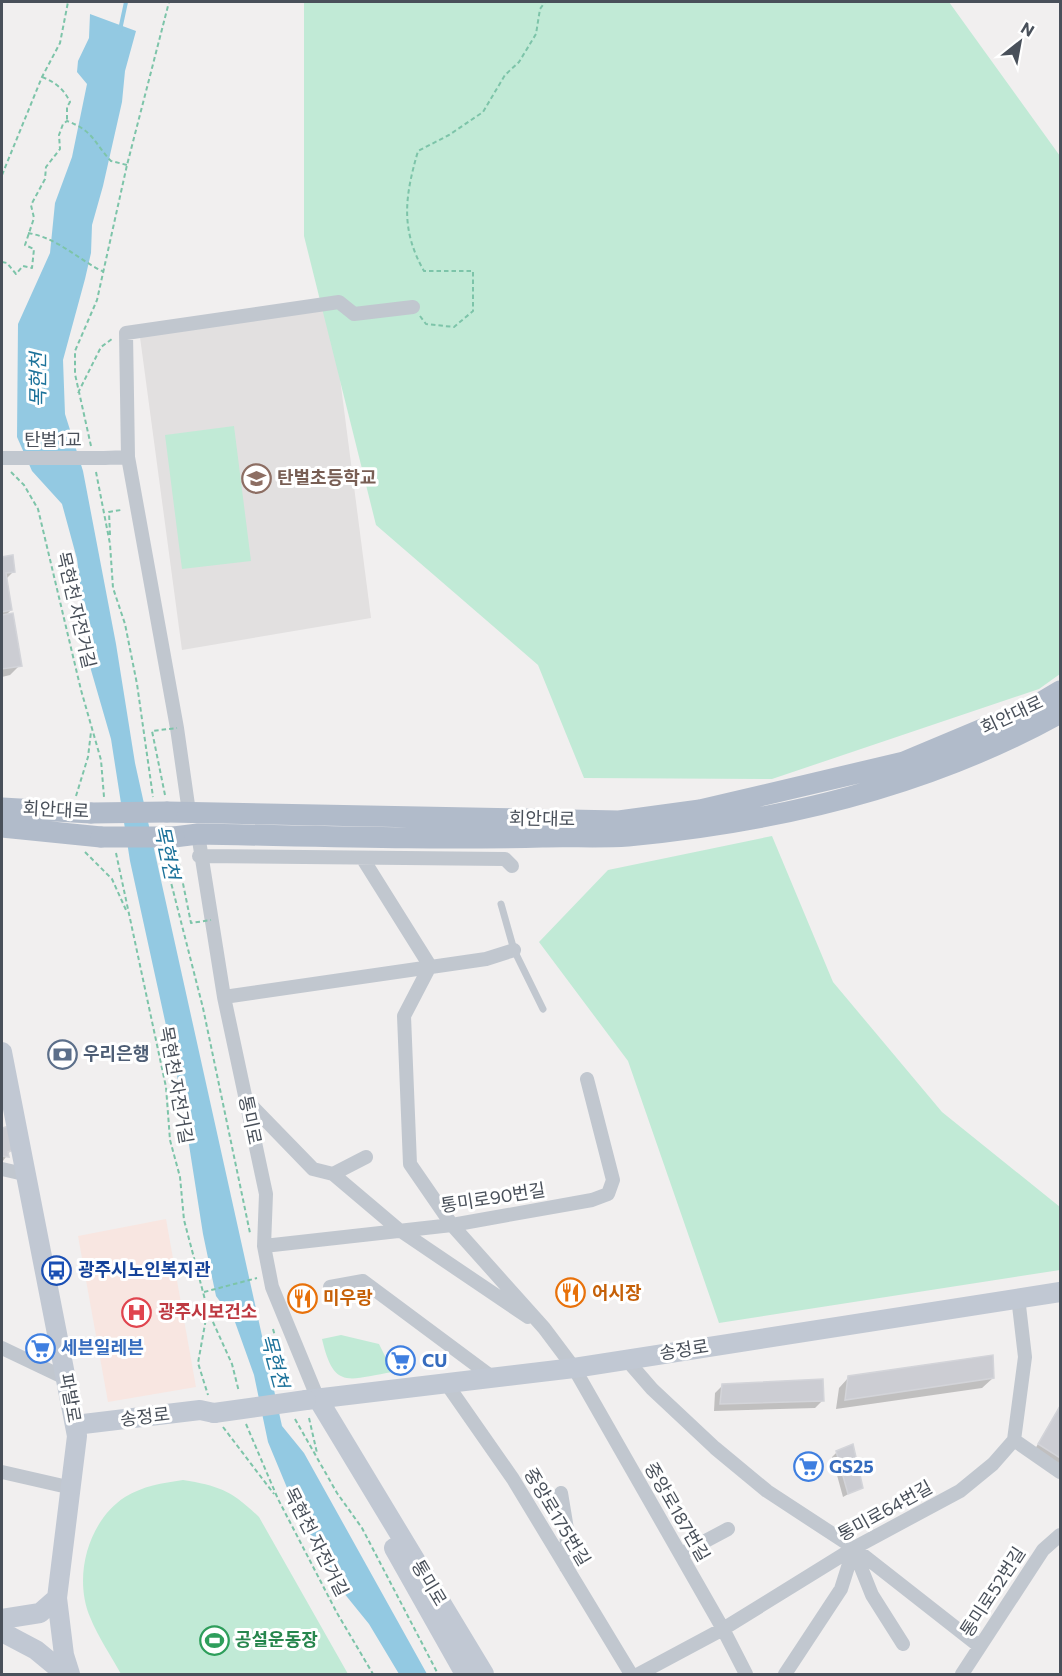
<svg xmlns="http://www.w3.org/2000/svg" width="1062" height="1676" font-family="Commissioner,'Noto Sans KR',sans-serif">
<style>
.education{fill:#e2e0e0}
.medical{fill:#f8e6e1}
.green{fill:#c1ead6}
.water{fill:#93c9e2}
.shadow{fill:#0003}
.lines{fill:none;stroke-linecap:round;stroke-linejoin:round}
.stream{stroke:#93c9e2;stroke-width:4}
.building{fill:#cccdd3;stroke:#d3d4d9;stroke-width:1.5}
.path{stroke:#7dc4a9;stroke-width:2;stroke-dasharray:4.5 3;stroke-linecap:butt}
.lane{stroke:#c1c7cf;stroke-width:7}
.street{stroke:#c1c7cf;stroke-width:14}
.secondary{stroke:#c1c8d3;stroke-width:20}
.primary{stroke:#b1bbca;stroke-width:21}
.path-bridge{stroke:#7dc4a9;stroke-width:2;stroke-dasharray:4.5 3;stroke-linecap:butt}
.street-bridge{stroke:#c1c7cf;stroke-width:14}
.secondary-bridge{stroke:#c1c8d3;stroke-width:20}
.primary-bridge{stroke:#b1bbca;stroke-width:21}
.labels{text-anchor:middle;stroke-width:6;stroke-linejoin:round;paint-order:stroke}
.street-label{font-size:18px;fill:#49505a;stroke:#fff}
.education-label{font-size:18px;font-weight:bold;fill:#785e54;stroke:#fff;text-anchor:start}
.service-label{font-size:18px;font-weight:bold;fill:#4e5e75;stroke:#fff;text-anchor:start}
.transit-label{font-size:18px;font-weight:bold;fill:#164399;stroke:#fff;text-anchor:start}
.food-label{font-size:18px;font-weight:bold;fill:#c56008;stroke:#fff;text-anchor:start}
.health-label{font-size:18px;font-weight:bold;fill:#be3a42;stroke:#fff;text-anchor:start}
.shop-label{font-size:18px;font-weight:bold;fill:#366cbe;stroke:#fff;text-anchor:start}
.leisure-label{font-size:18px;font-weight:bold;fill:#27864d;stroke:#fff;text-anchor:start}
.water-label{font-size:20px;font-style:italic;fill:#1c729a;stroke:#fff}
</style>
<rect width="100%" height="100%" fill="#f1efef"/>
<path class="education" d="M331 309 371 618 182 650 140 337Z"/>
<path class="medical" d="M166 1219 196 1387 108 1402 78 1236Z"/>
<path class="green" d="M304 2H949L1060 156V674L1039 689 772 779 584 778 538 665 376 525 304 236Z
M234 426 251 561 182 569 165 435Z
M772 836 833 982 942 1112 1060 1207V1270L719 1323 628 1061 539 942 608 870Z
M341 1335 379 1344 393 1372C348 1379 334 1391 322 1339Z
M183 1480C219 1486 231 1490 259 1517L348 1674H121C111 1656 98 1637 90 1617 73 1577 88 1521 125 1497 143 1486 162 1483 183 1480Z"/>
<path class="water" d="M90 14 136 31 125 71 122 102 103 186 92 225 91 253 85 279 63 360 65 414 83 471 116 644 135 763 282 1426 304 1453 427 1674H399L369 1624 339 1587 295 1507 268 1442 254 1375 235 1322 216 1296 203 1234 181 1094 130 861 111 739 91 670 77 559 62 504 32 471 17 437 18 324 50 253 55 203 72 157 87 84 77 72 78 61 89 38Z"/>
<path class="shadow" d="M11 557 14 571 6 579 11 610 5 616 20 665 10 675 2 677V559Z
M2 1128H8L11 1150 3 1161Z
M849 1377 993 1378 982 1388 836 1409 839 1388Z
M722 1386 822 1401 815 1408 714 1411 715 1393Z
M1060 1406V1461L1058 1464 1035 1449Z
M837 1452 861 1487 843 1497 832 1457Z"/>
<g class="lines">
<path class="stream" d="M120 30 126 2"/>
</g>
<path class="building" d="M13 555 15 572 6 573 12 610 2 612V557Z
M13 613 22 666 2 669V615Z
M9 1126 13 1150 8 1152 9 1157 2 1156V1128Z
M993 1355 994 1378 845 1400 848 1376Z
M823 1379 824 1401 720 1404 722 1384Z
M1060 1406V1458L1038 1444Z
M853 1444 863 1488 848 1494 836 1451Z"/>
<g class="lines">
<path class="path" d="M42 77C55 82 64 89 70 102L67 107V121
M2 175 42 77 60 43 68 2
M28 233C58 238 77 259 104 272
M2 262 7 263 16 274 23 266 32 268 34 249 25 245 34 218 31 205 45 179 46 167 60 149 59 135 63 124 67 121C94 131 94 143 111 161L127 165
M420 316 426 324 454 327 473 311V271H424C400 229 405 196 418 151L449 135 483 112 505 75 519 62 536 34 540 9 545 2
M78 393 101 347 112 339
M91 446 75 374V351L97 300 127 165 169 2
M11 472 24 485 38 509 81 690 101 760 104 797
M96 472 110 544 113 588 125 624 137 684 153 797
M110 535 109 512 121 510
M76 796 88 757 91 732
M85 852 112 879 126 910
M116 853 166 1087 170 1140 180 1177 184 1220 208 1311 232 1364 239 1392
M164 855 203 1008 250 1233
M170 874 179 872 174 853
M204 1292 257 1278
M207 1313 198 1363 208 1395
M273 1329 289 1387
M309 1418 317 1453
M295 1419 337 1493 362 1528 438 1674
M246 1424 278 1499 337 1613 373 1674
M223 1427 274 1494"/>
<path class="lane" d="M501 904 514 950 543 1009"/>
<path class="street" d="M128 457 126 333 339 302 354 314 413 307
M104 458 128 457 177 728 189 812
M198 834 224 997 266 1194 264 1246 272 1287 318 1399
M199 856 505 859 512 866
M363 859 430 966 404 1016 410 1164 452 1225 544 1328 574 1368 723 1629 746 1674
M224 997 486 959 514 950
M246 1100 313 1169 333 1174 398 1229 528 1317
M2 1169 28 1175
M333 1174 366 1157
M264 1246 452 1225 592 1200 608 1194 613 1180 587 1079
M330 1287 363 1281 492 1377
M2 1348 67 1379
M626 1359 652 1389 715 1448 767 1491 854 1548 979 1646
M446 1383 513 1479 631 1674
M1014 1440 1060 1472
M2 1472 72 1488
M561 1493 567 1529 566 1567
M854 1550 872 1595 903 1644
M681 1554 728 1529
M639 1674 723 1629 854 1548 960 1491 993 1464 1014 1440 1025 1357 1018 1297
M785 1674 841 1589 854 1548
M962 1674 1043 1550 1060 1535"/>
<path class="secondary" d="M2 1052 77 1436 57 1598 64 1655 70 1674
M318 1399 484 1674
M306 1400 574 1368 1060 1292
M75 1425 200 1410 214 1413
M394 1548 465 1674
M2 1619 40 1613 57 1598
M2 1632 36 1650 65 1674"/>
<path class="primary" d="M2 808 91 813
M167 812 619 821 700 810 904 762 1028 710 1060 691
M2 827 101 837
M174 837 198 834C312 836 427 840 542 837 570 836 599 838 628 836 777 822 929 786 1060 713"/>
<path class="path-bridge" d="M165 795 152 731 177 728
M177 854 191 923 211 920"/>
<path class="street-bridge" d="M2 458H104"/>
<path class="secondary-bridge" d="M214 1413 306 1400"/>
<path class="primary-bridge" d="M91 813 167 812
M101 837H174"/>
</g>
<defs>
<symbol id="school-ring" viewBox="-11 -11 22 22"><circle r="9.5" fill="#fff" stroke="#8d6e63" stroke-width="1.5"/><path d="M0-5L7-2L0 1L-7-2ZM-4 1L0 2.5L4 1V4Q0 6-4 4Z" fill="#8d6e63"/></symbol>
<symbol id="bank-ring" viewBox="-11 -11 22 22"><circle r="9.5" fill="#fff" stroke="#5c6f8a" stroke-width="1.5"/><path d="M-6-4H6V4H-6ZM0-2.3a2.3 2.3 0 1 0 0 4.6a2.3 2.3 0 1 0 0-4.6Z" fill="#5c6f8a"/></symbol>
<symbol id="bus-ring" viewBox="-11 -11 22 22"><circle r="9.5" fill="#fff" stroke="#1a4fb4" stroke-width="1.5"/><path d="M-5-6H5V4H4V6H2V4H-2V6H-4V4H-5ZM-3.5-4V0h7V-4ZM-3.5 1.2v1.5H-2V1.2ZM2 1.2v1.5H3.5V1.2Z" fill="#1a4fb4"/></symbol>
<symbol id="restaurant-ring" viewBox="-11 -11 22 22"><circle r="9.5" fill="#fff" stroke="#e8710a" stroke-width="1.5"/><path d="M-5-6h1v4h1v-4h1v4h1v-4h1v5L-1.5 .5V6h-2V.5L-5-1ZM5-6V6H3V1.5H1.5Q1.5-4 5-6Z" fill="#e8710a"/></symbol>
<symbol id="hospital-ring" viewBox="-11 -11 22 22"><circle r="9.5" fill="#fff" stroke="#e0444e" stroke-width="1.5"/><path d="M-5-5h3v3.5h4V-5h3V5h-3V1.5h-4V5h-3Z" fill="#e0444e"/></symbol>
<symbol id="supermarket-ring" viewBox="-11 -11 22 22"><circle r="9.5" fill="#fff" stroke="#3f7fe0" stroke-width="1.5"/><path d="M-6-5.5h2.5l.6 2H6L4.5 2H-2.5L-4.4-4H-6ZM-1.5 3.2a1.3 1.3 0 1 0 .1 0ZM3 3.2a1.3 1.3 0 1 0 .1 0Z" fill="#3f7fe0"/></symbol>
<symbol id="stadium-ring" viewBox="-11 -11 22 22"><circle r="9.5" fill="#fff" stroke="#2e9e5b" stroke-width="1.5"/><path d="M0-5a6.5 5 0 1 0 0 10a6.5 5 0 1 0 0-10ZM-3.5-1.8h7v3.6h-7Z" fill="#2e9e5b"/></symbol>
</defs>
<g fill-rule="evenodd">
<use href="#school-ring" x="240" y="462" width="33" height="33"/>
<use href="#bank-ring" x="46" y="1038" width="33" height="33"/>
<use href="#bus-ring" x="40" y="1254" width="33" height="33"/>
<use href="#restaurant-ring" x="554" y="1276" width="33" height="33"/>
<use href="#restaurant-ring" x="286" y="1282" width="33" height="33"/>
<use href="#hospital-ring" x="120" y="1296" width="33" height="33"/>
<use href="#supermarket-ring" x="24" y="1332" width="33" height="33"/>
<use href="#supermarket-ring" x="384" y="1344" width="33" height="33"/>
<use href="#supermarket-ring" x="792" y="1450" width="33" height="33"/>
<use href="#stadium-ring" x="198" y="1624" width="33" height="33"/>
</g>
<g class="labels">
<g class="street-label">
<text x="53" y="446">탄벌1교</text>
<text transform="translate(76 610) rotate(77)" y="6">목현천 자전거길</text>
<text transform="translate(1012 715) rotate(-25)" y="6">회안대로</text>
<text transform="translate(56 810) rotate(3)" y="6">회안대로</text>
<text transform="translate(542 819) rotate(1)" y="6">회안대로</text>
<text transform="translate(176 1085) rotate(80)" y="6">목현천 자전거길</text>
<text transform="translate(250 1120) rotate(78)" y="6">통미로</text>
<text transform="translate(493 1198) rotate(-9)" y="6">통미로90번길</text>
<text transform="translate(684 1350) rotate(-9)" y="6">송정로</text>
<text transform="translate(70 1398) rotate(80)" y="6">파발로</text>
<text transform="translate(145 1417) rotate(-7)" y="6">송정로</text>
<text transform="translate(885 1511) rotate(-29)" y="6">통미로64번길</text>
<text transform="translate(677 1512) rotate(60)" y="6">중앙로187번길</text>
<text transform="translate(557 1517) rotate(59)" y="6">중앙로175번길</text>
<text transform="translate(316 1542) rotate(63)" y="6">목현천 자전거길</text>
<text transform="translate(429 1583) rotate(59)" y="6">통미로</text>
<text transform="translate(993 1592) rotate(-57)" y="6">통미로52번길</text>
</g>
<g class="education-label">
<text x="277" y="484">탄벌초등학교</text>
</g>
<g class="service-label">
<text x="83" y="1060">우리은행</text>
</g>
<g class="transit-label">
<text x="78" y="1276">광주시노인복지관</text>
</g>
<g class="food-label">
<text x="592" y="1299">어시장</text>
<text x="323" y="1304">미우랑</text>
</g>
<g class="health-label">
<text x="158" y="1318">광주시보건소</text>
</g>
<g class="shop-label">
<text x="61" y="1354">세븐일레븐</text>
<text x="422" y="1367">CU</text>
<text x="829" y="1473">GS25</text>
</g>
<g class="leisure-label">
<text x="235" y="1646">공설운동장</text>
</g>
<g class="water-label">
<text transform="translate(38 380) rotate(-90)" y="7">목현천</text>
<text transform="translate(167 852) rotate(78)" y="7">목현천</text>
<text transform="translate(275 1361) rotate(75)" y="7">목현천</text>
</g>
</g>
<rect width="1062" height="1676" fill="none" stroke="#49505a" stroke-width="6"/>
<g transform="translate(1020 42) rotate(31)" stroke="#ffffff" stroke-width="4.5" paint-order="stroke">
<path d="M0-4.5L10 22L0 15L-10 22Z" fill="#49505a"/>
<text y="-9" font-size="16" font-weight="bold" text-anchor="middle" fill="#49505a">N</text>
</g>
</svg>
